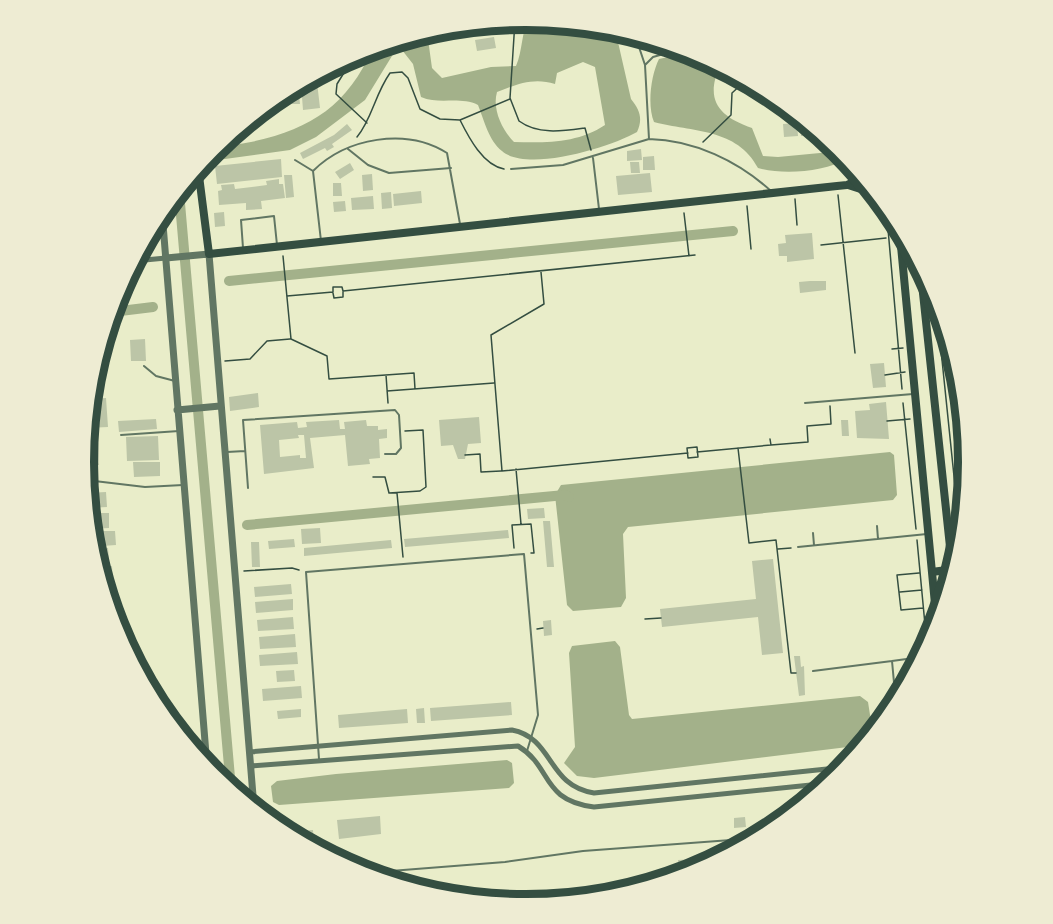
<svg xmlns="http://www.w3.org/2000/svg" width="1053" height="924" font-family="Quicksand,sans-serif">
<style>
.water{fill:#a3b18a;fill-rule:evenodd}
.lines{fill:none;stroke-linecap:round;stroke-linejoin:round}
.canal{stroke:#a3b18a;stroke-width:10}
.building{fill:#bcc5a7;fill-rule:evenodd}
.path{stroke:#344e41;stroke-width:1.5}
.service{stroke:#617663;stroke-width:2}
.minor{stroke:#617663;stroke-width:5}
.tertiary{stroke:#617663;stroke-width:7}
.primary{stroke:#344e41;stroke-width:8}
.rim{fill:none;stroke:#344e41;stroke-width:8}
</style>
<rect width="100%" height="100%" fill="#e9edc9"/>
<path class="water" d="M529 20 561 23 562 30 574 36H593L599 27 615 29 631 99C640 110 643 119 637 132 611 147 527 173 502 151 489 141 484 120 478 105 460 96 439 105 421 97L413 64 402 50 395 51 365 100 316 137 290 150 203 162C220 142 227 147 251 142 311 129 347 106 373 48L427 32 432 68 442 78 491 67 516 66C523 50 521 32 529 20ZM583 62 595 67 605 125C578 143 547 143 514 142 502 130 492 109 497 92 517 84 534 77 555 84L557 73Z
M691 52 720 66C704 101 720 117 752 128L763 156 778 157 841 151 847 159C824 172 783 175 758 168 737 128 692 132 654 122 647 105 651 75 659 59Z
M951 345C966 395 970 448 965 500Z
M890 452 894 455 897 495 893 500 628 527 623 534 626 598 621 607 573 611 567 605 555 495 561 485Z
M615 641 620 647 629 715 632 719 860 696 868 702 873 734 864 745 594 778 577 776 564 763 575 747 569 653 572 646Z
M507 760 512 763 514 783 509 788 279 805 273 802 271 786 277 781 336 774Z
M635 889 612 896 528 904 531 901 599 891Z"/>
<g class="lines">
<path class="canal" d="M179 192 231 789
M229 281 733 231
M112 312 153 307
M247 525 565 495 569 497"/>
</g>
<path class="building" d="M494 37 496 48 477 51 475 40Z
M317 82 320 108 303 110 301 84Z
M298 85 300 104H292L290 89Z
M800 122H806L822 135 801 136Z
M797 123 798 136 784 137 783 124Z
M347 124 352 130 332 144 334 147 327 151 325 148 303 159 300 153 334 135Z
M641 149 642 160 627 161V151Z
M654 156 655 170H643V157Z
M281 159 282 177 217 184 215 166Z
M630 162H639L640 173H631Z
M350 163 354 170 340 179 335 172Z
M650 173 652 192 618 195 616 176Z
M372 174 373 190 363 191 362 175Z
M284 175H292L294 197 286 198Z
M279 179V184H283L285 198 261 201 262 209 246 210V203L219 205 218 191 222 190 221 185 234 184 235 189 267 185 266 181Z
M333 183H341L342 196H333Z
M421 191 422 203 394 206 393 194Z
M391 192 392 208 382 209 381 193Z
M373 196 374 209 352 210 351 198Z
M345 201 346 211 334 212 333 202Z
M224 212 225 226 215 227 214 213Z
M812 233 814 259 787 262V256H779L778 244 786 243 785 235Z
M810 281H826V290L800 293 799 282Z
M145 339 146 361H131L130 340Z
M884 363 886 387 873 388 870 364Z
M258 393 259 407 230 411 229 397Z
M106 398 108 427 87 428 90 399Z
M886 402 889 439 857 438 855 411 870 410 869 404Z
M479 417 481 443 468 444 465 459H458L453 445 441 446 439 420Z
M156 419 157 429 119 432 118 421Z
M339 420 340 429H345L344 422 366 420 367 426H378V430L387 429V438L379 439 380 458 369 459 370 464 348 466 345 435 310 438 314 468 264 474 260 425 297 422 298 428 307 427 306 422ZM298 435H304L306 458H300V455L280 457 279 440 299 438Z
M841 420H848L849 436H842Z
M158 436 159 460 127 461 126 437Z
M86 438H98L99 465 87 466Z
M133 462H160V476L134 477Z
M106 492 107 507 89 508 87 493Z
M544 508 545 518 528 519 527 509Z
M89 513H109V528L91 529Z
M543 521H550L554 567H547Z
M320 528 321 543 302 544 301 529Z
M508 530 509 538 405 547 404 539Z
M101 531H115L116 545 102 546Z
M294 539 295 547 269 549 268 541Z
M391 540 392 548 304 556V548Z
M251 542H259L260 567H252Z
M108 548 109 559 96 560 95 549Z
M773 559 783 653 762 655 758 617 662 627 660 609 756 599 752 561Z
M112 566 113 581H103L98 568Z
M291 584 292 594 255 597 254 587Z
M113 585 114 598 108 599 104 586Z
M293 599V610L256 613 255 602Z
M293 617 294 629 258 631 257 620Z
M551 620 552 635 544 636 543 621Z
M295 634 296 647 260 649 259 637Z
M297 652 298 664 260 666 259 655Z
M794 656H800L801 667 804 666 805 695 799 696Z
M294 670 295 681 277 682 276 671Z
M301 686 302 698 263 701 262 689Z
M511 702 512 715 431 721 430 708Z
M424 708 425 723H417L416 709Z
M301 709V717L278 719 277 711Z
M407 709 408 723 339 728 338 715Z
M380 816 381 834 339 839 337 820Z
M745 817 746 827 734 828V818Z
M313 830 314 844 299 840 298 831Z
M696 859 697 870 679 876 678 860Z
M405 874 406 886 376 876Z"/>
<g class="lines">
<path class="path" d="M515 21 510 98 519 121C538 135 563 131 585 128L591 150
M355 55 337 84 336 94 367 123
M460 120 510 99
M357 137C372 119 375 94 390 73L402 72 408 78 420 109 440 119 460 120C469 138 483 165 504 169
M703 142 731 115 732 93 746 80
M838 195 855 353
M795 199 797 225
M747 206 751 249
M886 206 902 389
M684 213 689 256
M821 245 886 238
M283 256 291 339 327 356 329 379 414 373 415 389
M541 272 544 304 491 335 502 471 688 453
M935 292 961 544
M333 293 334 298 343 297V292
M287 296 333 292V287H342L343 291 695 255
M892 349 903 348
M225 361 250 359 267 341 290 339
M386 375 388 403
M885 375 905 372
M387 391 494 383
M903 403 916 529
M887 421 910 419
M771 445 808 442 807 426 831 424 830 406
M697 447 698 457 688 458 687 448Z
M738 448 749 543 776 540 791 673H796
M697 452 771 445 770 439
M465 455 480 454 481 472 501 471
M516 469 521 524
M373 477H385L389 493 420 491 426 487 423 430 405 431
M397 493 403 557
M917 540 927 646
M514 548 512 525 531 524 534 553H531
M778 549 791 548
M244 571 292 568 299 570
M919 573 897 575 901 610 923 608
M900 592 922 590
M645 619 661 618
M537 629 543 628"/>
<path class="service" d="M635 35 645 65
M649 139 645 65 653 57 681 49
M348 149 368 165 389 173 451 168
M593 158 599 209
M295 160 313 171
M511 169 563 165 649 139C694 140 738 161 771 191
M321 241 313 171C346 138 406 127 447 153L460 224
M243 248 241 220 274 216 277 245
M144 366 156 376 175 381
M805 403 913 394
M121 435 179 431
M227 452 245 451
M86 480 145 487 183 485
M248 488 243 420 395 410 399 415 401 448 396 454H385
M877 526 878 539
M813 533 814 545
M798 547 927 534
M813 671 892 661
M896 704 892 661 921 657
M319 759 306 572 524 554 538 715 527 751
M365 873 505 862 583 851 758 838"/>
<path class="minor" d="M134 261 166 258
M249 752 512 730C554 738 547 786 594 793L846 767
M251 766 518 746C553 767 540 800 594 807L830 783"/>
<path class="tertiary" d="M162 212 207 766
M166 258 209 254 254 808
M177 410 220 406"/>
<path class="primary" d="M198 168 209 254 837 186 847 185 863 177
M848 185 876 194
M899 225 937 625
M920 265 953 575
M932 572 954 569
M935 599 946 598"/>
</g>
<path d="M0 0H1053V924H0ZM94 462a432 432 0 1 1 864 0a432 432 0 1 1-864 0Z" fill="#eeecd3" fill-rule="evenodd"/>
<path class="rim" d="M94 462a432 432 0 1 1 864 0a432 432 0 1 1-864 0Z"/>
</svg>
